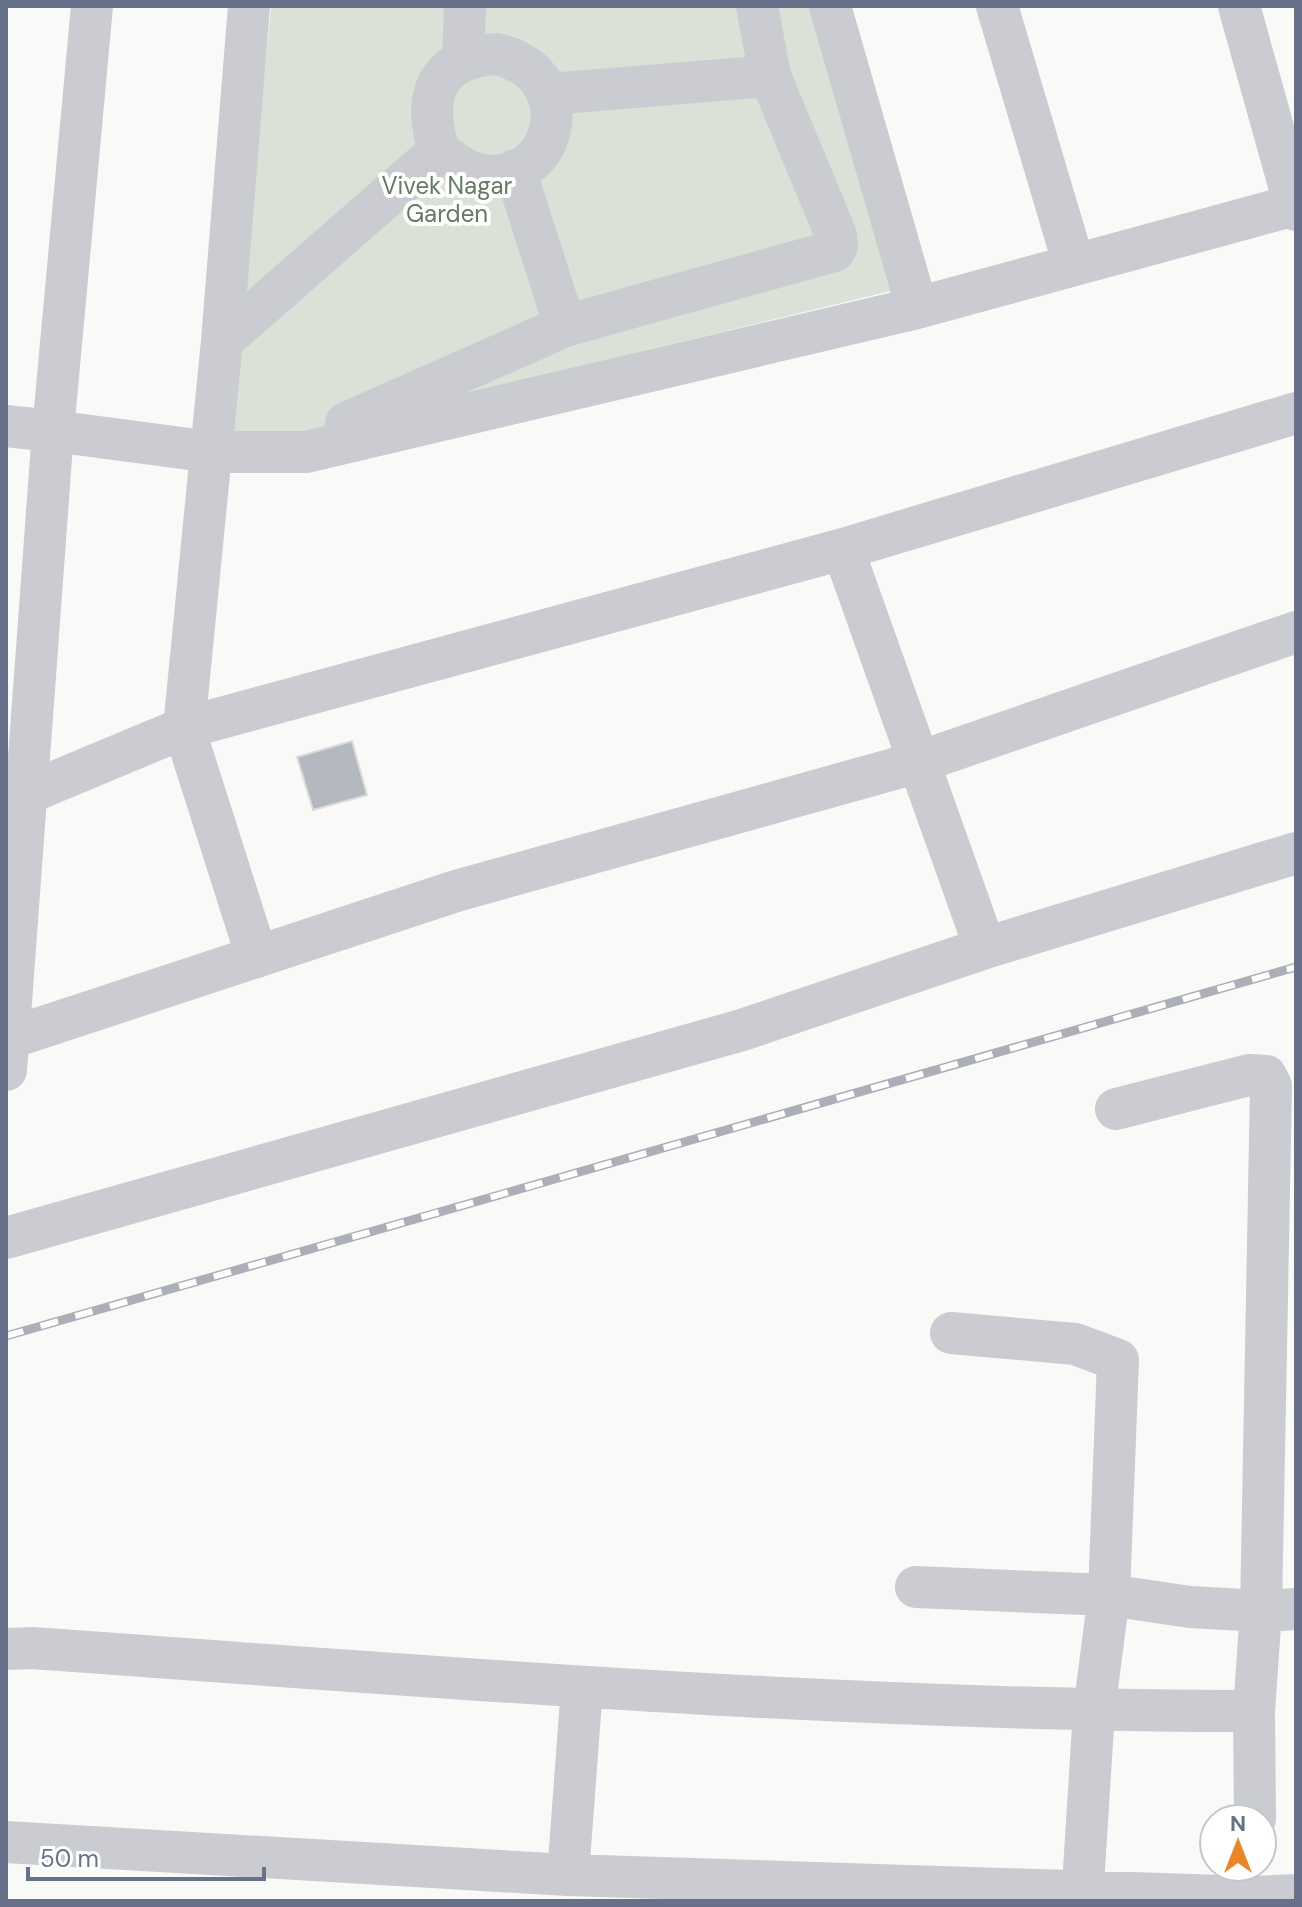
<svg xmlns="http://www.w3.org/2000/svg" width="1302" height="1907" font-family="'DM Sans',sans-serif">
<style>
.green{fill:#dae2d8}
.building{fill:#b4b9c1;stroke:#dbdcd9;stroke-width:2}
.lines{fill:none;stroke-linecap:round;stroke-linejoin:round}
.minor{stroke:#caccd1;stroke-width:42}
.rail-casing{stroke:#acafb7;stroke-width:9}
.rail{stroke:#fff;stroke-width:6;stroke-dasharray:18;stroke-linecap:butt}
.labels{text-anchor:middle;stroke-width:8;stroke-linejoin:round;paint-order:stroke}
.park-label{font-size:24px;fill:#637a64;stroke:#fff}
</style>
<rect width="100%" height="100%" fill="#f9faf7"/>
<path class="green" d="M271 6H815L899 289 286 438 229 437Z"/>
<path class="building" d="M352 741 367 795 313 810 297 757Z"/>
<g class="lines">
<path class="minor" d="M92 6 53 431 212 452H306L917 308 830 6
M249 6 222 341 184 728 257 957
M997 6 1074 265
M1239 6 1296 210
M497 54C585 76 557 186 482 175 465 172 451 161 439 151 422 97 435 57 497 54Z
M463 60 465 6
M549 94 770 76 757 6
M917 308 1295 205
M565 326 834 251 837 246 836 235 770 76
M222 341 439 151
M346 423 565 326 515 170
M6 426 53 431 6 1070
M843 549 985 948
M28 793 184 728 843 549 1296 413
M10 1038 456 891 919 762 1296 632
M1116 1109 1249 1075 1266 1076 1271 1086 1261 1611 1254 1711 1255 1819
M6 1238 742 1030 985 948 1296 853
M951 1333 1075 1344 1118 1360 1109 1595 1094 1711 1082 1901
M916 1587 1109 1595 1190 1607 1261 1611 1296 1609
M6 1649 32 1648C438 1677 846 1711 1254 1711
M6 1842 568 1875 1255 1897 1296 1895
M568 1875 582 1687"/>
<defs>
<path id="rail" d="M6 1336 1296 967"/>
</defs>
<use href="#rail" class="rail-casing"/>
<use href="#rail" class="rail"/>
</g>
<g class="labels">
<g class="park-label">
<text x="447" y="194">Vivek Nagar<tspan x="447" dy="28">Garden</tspan></text>
</g>
</g>
<rect width="1302" height="1907" fill="none" stroke="#67728a" stroke-width="16"/>
<g transform="translate(1238 1843)"><circle r="38" fill="#ffffff" stroke="#c2c7d0" stroke-width="2"/>
<path d="M0-6L14 30L0 20L-14 30Z" fill="#eb8526"/>
<text y="-12" font-size="22" font-weight="bold" text-anchor="middle" fill="#67728a">N</text>
</g>
<path d="M28 1867v12h236v-12" fill="none" stroke="#67728a" stroke-width="4"/>
<text x="40" y="1867" font-size="24" fill="#67728a" stroke="#ffffff" stroke-width="6" paint-order="stroke">50 m</text>
</svg>
